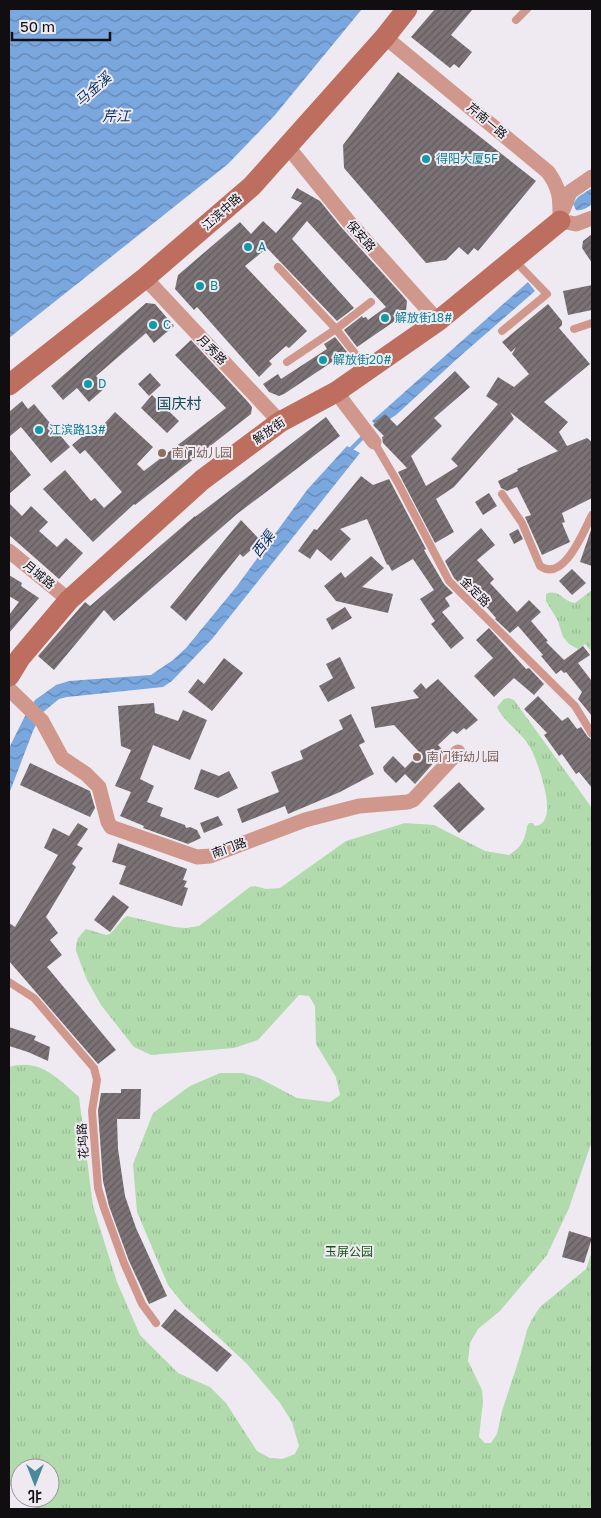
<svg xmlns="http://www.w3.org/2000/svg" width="601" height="1518" font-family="'Golos Text','Noto Sans SC',sans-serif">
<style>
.park{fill:url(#park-tufts)}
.water{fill:url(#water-waves)}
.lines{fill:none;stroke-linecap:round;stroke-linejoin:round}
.stream{stroke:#7aa7de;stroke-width:4}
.building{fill:url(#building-hatch)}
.lane{stroke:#d0988d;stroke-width:8}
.street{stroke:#d0988d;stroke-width:15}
.secondary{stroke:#bd6e5e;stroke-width:21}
.culture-dot{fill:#0f9aa8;stroke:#efeaf2;stroke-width:2}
.education-dot{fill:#8d6e63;stroke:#efeaf2;stroke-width:2}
.labels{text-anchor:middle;stroke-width:4;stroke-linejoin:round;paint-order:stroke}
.street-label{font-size:12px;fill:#100e11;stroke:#efeaf2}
.culture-label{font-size:12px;fill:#0d838f;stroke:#efeaf2;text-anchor:start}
.education-label{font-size:12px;fill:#785e54;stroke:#efeaf2;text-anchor:start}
.park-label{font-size:12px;fill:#10570e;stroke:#efeaf2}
.water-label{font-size:14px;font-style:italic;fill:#002f5f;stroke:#efeaf2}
.quarter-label{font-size:15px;fill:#134b58;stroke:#efeaf2}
</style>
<defs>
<pattern id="park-tufts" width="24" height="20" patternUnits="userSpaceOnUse" patternTransform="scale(1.25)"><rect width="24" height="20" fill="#b1dbad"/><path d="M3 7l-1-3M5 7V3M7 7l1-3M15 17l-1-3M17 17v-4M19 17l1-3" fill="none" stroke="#97bb94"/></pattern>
<pattern id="water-waves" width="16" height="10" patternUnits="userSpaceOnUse" patternTransform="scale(1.25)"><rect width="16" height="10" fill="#7aa7de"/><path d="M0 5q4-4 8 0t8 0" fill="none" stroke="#6386b3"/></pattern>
<pattern id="building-hatch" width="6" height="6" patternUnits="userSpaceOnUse" patternTransform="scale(1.25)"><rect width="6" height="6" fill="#7a7275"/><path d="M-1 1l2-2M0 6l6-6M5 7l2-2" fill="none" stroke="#635c5f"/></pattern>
</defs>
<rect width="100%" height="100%" fill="#efeaf2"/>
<path class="park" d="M592 590V652L585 644 578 649 569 644 563 637 558 621 546 601V594C559 588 563 602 575 603Z
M509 698 514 700 592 808V1141L569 1208 547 1255 500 1311 478 1329 470 1343 468 1361 482 1390 483 1401 479 1437 485 1443H491L497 1434 502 1411 520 1356 527 1330 532 1319 540 1307 586 1269 592 1251V1509H38L26 1503 21 1498H50V1468H20V1497L9 1484V1067C40 1058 57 1078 79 1097L93 1206 117 1282 140 1335 178 1373 210 1387 226 1403 257 1451 270 1458 282 1459 295 1454 299 1446 292 1422 280 1403 247 1364 184 1305 168 1285 137 1212 133 1164 153 1113 190 1086 220 1073H242L259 1078 297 1098 330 1102 340 1095 336 1077 316 1044 315 1006 309 996 299 995 258 1040 234 1048 151 1055 134 1047 101 1005 87 980 76 951V945L78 938 86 929 106 935 110 934 123 919 127 916 174 927 186 928 199 926 250 887 255 886 266 889 280 888 346 841 405 823 434 825 485 851 509 855C517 850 523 844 525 835 527 830 526 827 529 823H533L535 826C561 824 538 763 531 749 523 733 504 723 497 707L504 699Z"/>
<path class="water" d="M9 9H362L275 115 228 164 9 338Z
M592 188V204C587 208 582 211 576 210L573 204 578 197Z
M528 282 535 291 458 358 396 415 377 427 372 421Z
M347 446 360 453 212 639 172 681 163 687 67 697 59 699 42 713 33 731 9 794V748L25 716 35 700 56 685 69 681 151 675 173 660 186 648 237 586 307 490Z"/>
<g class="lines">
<path class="stream" d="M348 452 364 436"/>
</g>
<path class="building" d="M435 9H473L451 35 472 52 459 68 454 64 450 68 411 37Z
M398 72 536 181 478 251 474 248 468 255 459 247 446 260 426 263 344 168 343 145Z
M297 188 320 201 341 227 403 296 407 301 406 311 402 316 357 347 344 330 362 316 363 318 366 317 368 320 386 307 307 221 292 239 354 308 337 321 267 248 245 266 307 331 289 348 286 346 269 361 272 364 259 377 197 307 194 310 175 289 178 275 240 222 251 234 263 221 276 233 302 203 291 198Z
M592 234V263L582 248 583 241Z
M592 285V310L568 315 563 291Z
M146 303 155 304 174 326 154 343 146 333 96 376 106 387 89 402 77 388 63 400 51 386Z
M548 304 562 321V325L559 328 590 364 544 402 568 422 559 432 567 446 587 438 592 442V498L562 513 565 522 562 523 570 542 542 555 525 517 531 515 517 487 507 491 501 488 498 481 518 471 517 469 558 451 510 412 514 419 454 487 436 499 454 532 435 543 398 472 407 468 383 443 382 437 384 436 373 425 385 414 397 426 455 371 470 387 434 418 442 426 411 456 426 486 458 466 451 459 498 404 486 396 498 377 514 387 529 374 512 354 516 347 511 352 502 342Z
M335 337 347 352 284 394 279 396 269 392 263 384 278 374 281 379 327 349 324 344Z
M191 340 248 402 252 407 251 414 135 505 134 504 93 542 43 489 65 470 91 501 95 498 104 508 122 492 85 450 80 454 72 445 90 430 94 435 115 412 153 447 137 464 144 471 226 408 175 355Z
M150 373 161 385 149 396 138 384Z
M152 395 179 421 167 433 141 408Z
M22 401 28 409 34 404 70 447 51 463 21 427 9 437V412Z
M326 417 340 436 237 514 114 621 104 610 54 670 38 656 85 602 90 606 195 516V517Z
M9 448 31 475 9 494Z
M361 476 373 485 389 479 426 549 424 550 444 584 453 593 445 598 450 606 442 612 464 638 451 649 431 624 435 621 420 599 434 590 413 559 392 571 388 564 387 565 367 519 340 529 351 539 331 561 317 549 310 559 298 551 314 529 317 530Z
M489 493 497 506 483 515 475 502Z
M9 503 22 516 31 506 48 522 39 531 57 547 66 538 83 553 59 579 9 535Z
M241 520 261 541 243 557 240 554 186 621 170 607Z
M481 528 495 545 477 560 494 579 490 583 517 612 529 600 541 612 531 621 548 641 546 642 564 660 583 646 590 655 578 663 591 680 592 678V716L578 699 582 692 566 672 564 673 561 670 556 674 541 656 543 655 518 626 510 633 495 619 496 618 468 586 465 589 454 578 445 561Z
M518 529 523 539 514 544 509 534Z
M591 530 592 531V566L580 562Z
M371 556 384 568 362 587 393 594 388 613 336 601 324 586 341 572 345 578Z
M572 569 586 583 572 595 559 581Z
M9 575 22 583 21 586 39 598 9 633V615L19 602 9 596Z
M345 607 352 618 332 630 326 619Z
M489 628 526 669 529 668 544 684 534 695 514 678 494 697 474 676 493 658 476 640Z
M340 657 355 688 328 702 319 686 333 678 326 664Z
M224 658 243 673 212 711 188 692 198 679 204 684Z
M438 679 478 720 466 730 464 728 457 734 453 731 438 745 444 751 415 784 405 774 396 783 384 771 383 767 393 756 405 768 420 753 394 725 375 728 371 707 419 698 413 691 421 683 426 689Z
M538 696 562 721 568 717 577 729 581 727 588 737 592 740V788L579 772 576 774 562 754 559 756 544 735 547 733 524 709Z
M154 703 155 713 178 721 183 710 207 720 190 760 153 745 140 779 154 786 147 802 163 808 160 816 185 825 186 828 190 827 197 830 201 838 188 844 143 828 144 826 120 816 131 792 115 786 131 750 121 746 118 706Z
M351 714 365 742 359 745 374 774 340 792 288 814 285 806 242 823 237 809 279 792 271 772 303 759 300 751 343 729 339 720Z
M30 763 90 791 95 808 90 817 20 785Z
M201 769 219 776 229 771 238 788 218 798 194 789Z
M459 782 485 809 459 833 433 806Z
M218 816 223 825 204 833 200 823Z
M78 823 88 829 77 845 83 848 72 864 76 867 46 917 58 933 50 940 62 955 47 967 116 1050 98 1064 9 961V923L15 927 58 855 44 848 53 828 69 836Z
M118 843 187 869 183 880 187 881 184 887 188 888 182 906 119 884 126 866 112 862Z
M113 895 129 907 110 932 94 920Z
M9 1027 36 1036 34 1040 50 1047 48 1061 28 1052 9 1046Z
M121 1089H141L140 1119H117L118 1149 125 1196 136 1228 167 1296 149 1304 129 1261 109 1206 103 1181 98 1111 101 1093H121Z
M569 1231 592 1238 584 1263 562 1257Z
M175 1309 232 1355 217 1372 161 1326Z"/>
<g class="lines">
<path class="lane" d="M516 20 527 9
M278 267 336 329 366 368
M574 329 592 323
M502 331 547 294 515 261
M287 362 336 329 371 302
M374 442 398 483 449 581 575 706 592 734
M502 494 522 523 540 566C564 583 584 530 592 515
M9 982 34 998 94 1068 97 1080 92 1111 98 1188 104 1208 124 1263 142 1304 156 1323"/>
<path class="street" d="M385 37 548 172C561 190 560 200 560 221
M288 147 348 221 438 321
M563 210 570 192 592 177
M560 221 576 224 592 218
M145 278 280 422
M336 392 374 442
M9 551 69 600
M9 689 42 721 62 758 86 774 99 787 108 822 111 827 197 857 210 856 305 820 359 806 408 802 413 800 458 752"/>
<path class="secondary" d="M9 385 145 278 252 186 385 37 407 9
M9 676 20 658 69 600 202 480 280 422 336 392 438 321 560 221"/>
</g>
<g class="culture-dot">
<circle cx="426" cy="159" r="5"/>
<circle cx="248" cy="247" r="5"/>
<circle cx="200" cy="286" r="5"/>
<circle cx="385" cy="318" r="5"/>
<circle cx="153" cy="325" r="5"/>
<circle cx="323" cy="360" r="5"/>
<circle cx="88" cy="384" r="5"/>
<circle cx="39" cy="430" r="5"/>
</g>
<g class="education-dot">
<circle cx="162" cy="453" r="5"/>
<circle cx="417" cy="757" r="5"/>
</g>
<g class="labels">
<g class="street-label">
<text transform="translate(487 121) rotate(40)" y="4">芹南一路</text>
<text transform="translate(222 212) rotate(-42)" y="4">江滨中路</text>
<text transform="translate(361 236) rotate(48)" y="4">保安路</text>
<text transform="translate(212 350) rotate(46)" y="4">月秀路</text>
<text transform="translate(269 431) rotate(-35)" y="4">解放街</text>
<text transform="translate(39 575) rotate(39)" y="4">月城路</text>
<text transform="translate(475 592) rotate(45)" y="4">金定路</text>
<text transform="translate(229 848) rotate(-20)" y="4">南门路</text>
<text transform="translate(83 1141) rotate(-94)" y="4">花坞路</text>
</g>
<g class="culture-label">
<text x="436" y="163">得阳大厦5F</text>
<text x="258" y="251">A</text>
<text x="210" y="290">B</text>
<text x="395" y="322">解放街18#</text>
<text x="163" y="329">C</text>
<text x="333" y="364">解放街20#</text>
<text x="98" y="388">D</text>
<text x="49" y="434">江滨路13#</text>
</g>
<g class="education-label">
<text x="172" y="457">南门幼儿园</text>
<text x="427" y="761">南门街幼儿园</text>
</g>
<g class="park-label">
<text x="349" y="1256">玉屏公园</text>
</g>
<g class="water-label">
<text transform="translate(93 89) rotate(-41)" y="5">马金溪</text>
<text x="116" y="121">芹江</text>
<text transform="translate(263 544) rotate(-54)" y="5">西渠</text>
</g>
<g class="quarter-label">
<text x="179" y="409">国庆村</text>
</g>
</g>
<rect width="601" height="1518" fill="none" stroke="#100e11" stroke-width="20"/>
<g transform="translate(35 1483) rotate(180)"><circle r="24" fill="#efeaf2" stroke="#969298"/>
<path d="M0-4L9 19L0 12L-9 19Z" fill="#488a9b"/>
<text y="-8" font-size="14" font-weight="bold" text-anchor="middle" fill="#100e11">北</text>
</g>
<path d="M12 32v8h98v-8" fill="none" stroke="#100e11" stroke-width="2.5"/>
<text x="20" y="32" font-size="15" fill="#100e11" stroke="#efeaf2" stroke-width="4" paint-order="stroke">50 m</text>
</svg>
